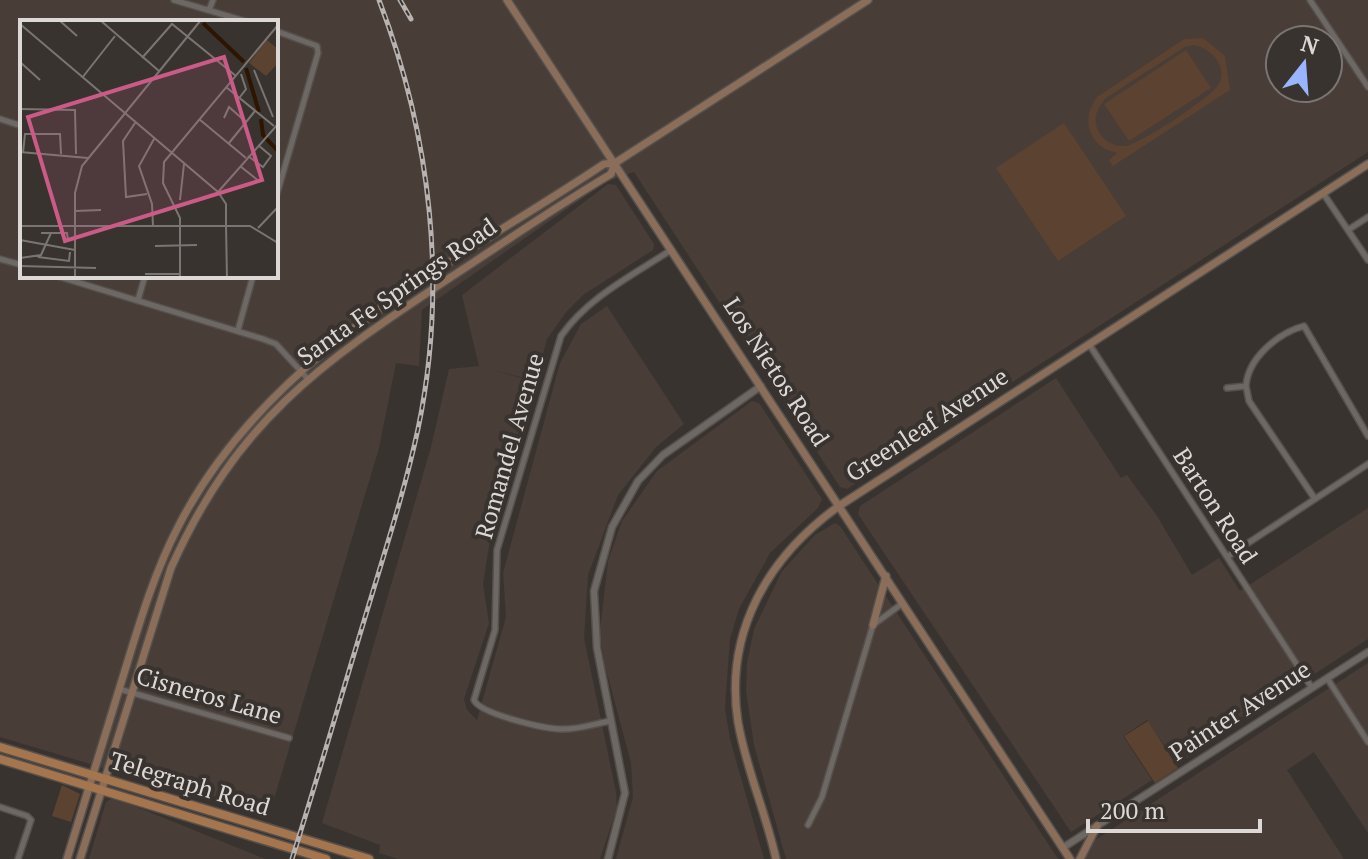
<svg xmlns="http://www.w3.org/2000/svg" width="1368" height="859" font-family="'PT Serif',serif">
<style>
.built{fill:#483d37;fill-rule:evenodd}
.green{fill:#5c4230;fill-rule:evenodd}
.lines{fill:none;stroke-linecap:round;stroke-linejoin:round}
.minor-casing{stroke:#55504c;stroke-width:8}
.tertiary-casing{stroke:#55504c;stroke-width:9}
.secondary-casing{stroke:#55504c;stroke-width:10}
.primary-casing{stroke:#55504c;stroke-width:11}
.minor{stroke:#6e6864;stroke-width:5}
.tertiary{stroke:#6e6864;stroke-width:6}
.secondary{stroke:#8a6e59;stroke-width:7}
.primary{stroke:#a5754e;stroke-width:8}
.rail-casing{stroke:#b8b3b1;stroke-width:5}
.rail{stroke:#39332f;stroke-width:2;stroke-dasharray:6;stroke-linecap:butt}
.labels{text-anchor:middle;stroke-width:8;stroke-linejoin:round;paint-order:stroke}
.street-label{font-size:24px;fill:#dcd8d6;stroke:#39332f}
.inset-river{fill:none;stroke:#2e1501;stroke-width:4}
.inset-road{fill:none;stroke:#7a7572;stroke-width:2}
.view{fill:#cb5b86;fill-opacity:0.15;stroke:#cb5b86;stroke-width:4}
.inset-edge{fill:none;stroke:#dcd8d6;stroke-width:4}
</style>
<rect width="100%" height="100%" fill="#39332f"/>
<path class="built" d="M0 0H1368V152L847 489 840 487 634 172 607 181 422 310 419 366 396 363 379 448 271 809 157 784 0 737ZM22 22H276V276H22ZM1280 40H1328V88H1280Z
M608 184 616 185 654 244 653 250 583 295 567 311 547 339 536 381 490 369 535 382 489 546 483 584 489 623 464 699 467 710 477 720 506 617 503 573 560 363 581 324 607 306 684 424 656 447 618 495 588 575 584 638 616 792 617 808 600 859H398L379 853 380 845 322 823 431 447 449 369 479 366 462 295Z
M1056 378 1121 478 1127 475 1157 516 1192 575 1219 558 1240 591 1368 508V639L1177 764 1147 720 1123 736 1152 780 1071 832 858 514 860 506Z
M752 401 759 403 822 499 818 508 770 553 739 609 730 639 725 708 730 739 764 859H616L633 797 631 763 604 662 600 631 608 561 622 521 657 471Z
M835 523 840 526 1058 859H786L754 745 746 691 747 663 754 629 782 571 815 535Z
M1368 663V833L1314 752 1287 770 1344 859H1085L1092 842Z
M111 799 132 805 265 859H89L106 802Z"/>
<path class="green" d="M1203 38 1225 56 1230 90 1113 166 1109 160 1117 153C1089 147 1080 120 1097 97L1184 39ZM1194 45C1214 49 1232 72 1214 90 1201 103 1141 144 1125 146 1114 147 1104 141 1099 132 1092 119 1097 108 1106 98L1185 47Z
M1186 50 1211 88 1129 141 1104 104Z
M1064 123 1126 216 1058 261 996 168Z
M1148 721 1178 768 1155 783 1124 736Z
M62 785 80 794 71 822 52 816Z"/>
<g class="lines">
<defs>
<path id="minor" d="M174 0 248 22
M1310 0 1368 87
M209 10 213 0
M276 31 317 46 318 53 276 197
M0 119 22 126
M1323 193 1368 260
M1348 230 1368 217
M0 259 22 265
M57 276 263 339 276 344 307 378
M138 300 145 276
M238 330 253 276
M1089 344 1312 688
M1246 386C1248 358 1278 333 1304 326L1368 436
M1227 388 1246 386 1249 401 1315 499
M1227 557 1368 464
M1327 678 1368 742
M119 689 289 738
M610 721C594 724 577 730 561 729 545 729 480 714 474 700L495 630 497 550 561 336C588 297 633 275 671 250
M0 807 27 816 31 820 18 859
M808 825 822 797 873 625 903 603"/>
<path id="tertiary" d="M1064 847 1368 652
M608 859 625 793 597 648 594 591 612 527 638 481 663 455 761 386"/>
<path id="secondary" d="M507 0 1070 859
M873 625 886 576
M67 859C85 799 104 740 122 680 138 628 153 575 178 527 267 353 448 268 604 164L615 163 868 0
M80 859 171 568C237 421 318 365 448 279 502 244 555 207 611 174L615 163
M776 859C766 813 746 769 738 722 724 632 768 557 839 506L1368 164
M1080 859 1097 826"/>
<path id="primary" d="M0 747 369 859
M0 759 326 859"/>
</defs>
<use href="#minor" class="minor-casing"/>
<use href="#tertiary" class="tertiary-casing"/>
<use href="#secondary" class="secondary-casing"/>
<use href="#primary" class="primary-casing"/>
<use href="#minor" class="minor"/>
<use href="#tertiary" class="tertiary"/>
<use href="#secondary" class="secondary"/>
<use href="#primary" class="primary"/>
<defs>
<path id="rail" d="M400 0 411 19
M292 859C317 780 340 700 364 621 383 557 404 494 418 429 448 285 431 136 379 0"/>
</defs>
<use href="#rail" class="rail-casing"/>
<use href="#rail" class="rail"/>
</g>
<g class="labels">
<g class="street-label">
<text transform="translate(397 292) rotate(-35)" y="8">Santa Fe Springs Road</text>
<text transform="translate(776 372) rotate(57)" y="8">Los Nietos Road</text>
<text transform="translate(927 425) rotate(-33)" y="8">Greenleaf Avenue</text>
<text transform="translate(510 446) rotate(-74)" y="8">Romandel Avenue</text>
<text transform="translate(1215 506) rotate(57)" y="8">Barton Road</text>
<text transform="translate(209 696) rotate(16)" y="8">Cisneros Lane</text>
<text transform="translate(1240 711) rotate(-33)" y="8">Painter Avenue</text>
<text transform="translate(190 784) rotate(17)" y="8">Telegraph Road</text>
</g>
</g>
<g transform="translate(20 20)">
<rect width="258" height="258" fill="#39332f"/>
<path d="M247 20 258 29V43L246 56 229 43Z" fill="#5c4230"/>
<path class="inset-river" d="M183 3 224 42M226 48 239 92M241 99 243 115 258 131"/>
<path class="inset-road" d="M39 0 57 16M80 0 139 51M0 4 198 172 206 184V206M122 38 152 4 216 56M0 42 20 60M234 50 253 97M62 58 95 16M206 67 254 106M220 77 226 69 221 54M0 89 55 90 56 134M204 98 209 87 226 102M179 99 226 138M115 103 103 121 106 177 127 174M209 123 235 91M0 132 68 138M3 133 5 114H40L41 134M228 136 243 147 251 136 238 125M220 146 240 162M198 172 258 104M258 173V146M160 180 164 144M55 191 81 190M0 206H230L258 223M133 206 132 184 119 146 134 119M206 206 207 258M238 208 258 187M21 213H47L48 220M0 220 55 230M135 226 177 225M18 237 49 241 50 232M0 238 21 235 31 213M0 246 76 248M125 254H160M55 258V173L62 146 181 0M160 258V198L143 163 144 142 258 5"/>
<path class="view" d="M204 37 242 160 45 221 8 97Z"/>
<rect width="258" height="258" class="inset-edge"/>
</g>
<g transform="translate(1304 64) rotate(17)"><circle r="38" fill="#39332f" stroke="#7a7572" stroke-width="2"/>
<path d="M0-6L14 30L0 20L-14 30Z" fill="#99b5fd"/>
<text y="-12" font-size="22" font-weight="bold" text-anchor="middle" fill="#dcd8d6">N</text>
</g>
<path d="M1088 819v12h172v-12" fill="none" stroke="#dcd8d6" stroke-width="4"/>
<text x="1100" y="819" font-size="24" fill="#dcd8d6" stroke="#39332f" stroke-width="6" paint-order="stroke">200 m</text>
</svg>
